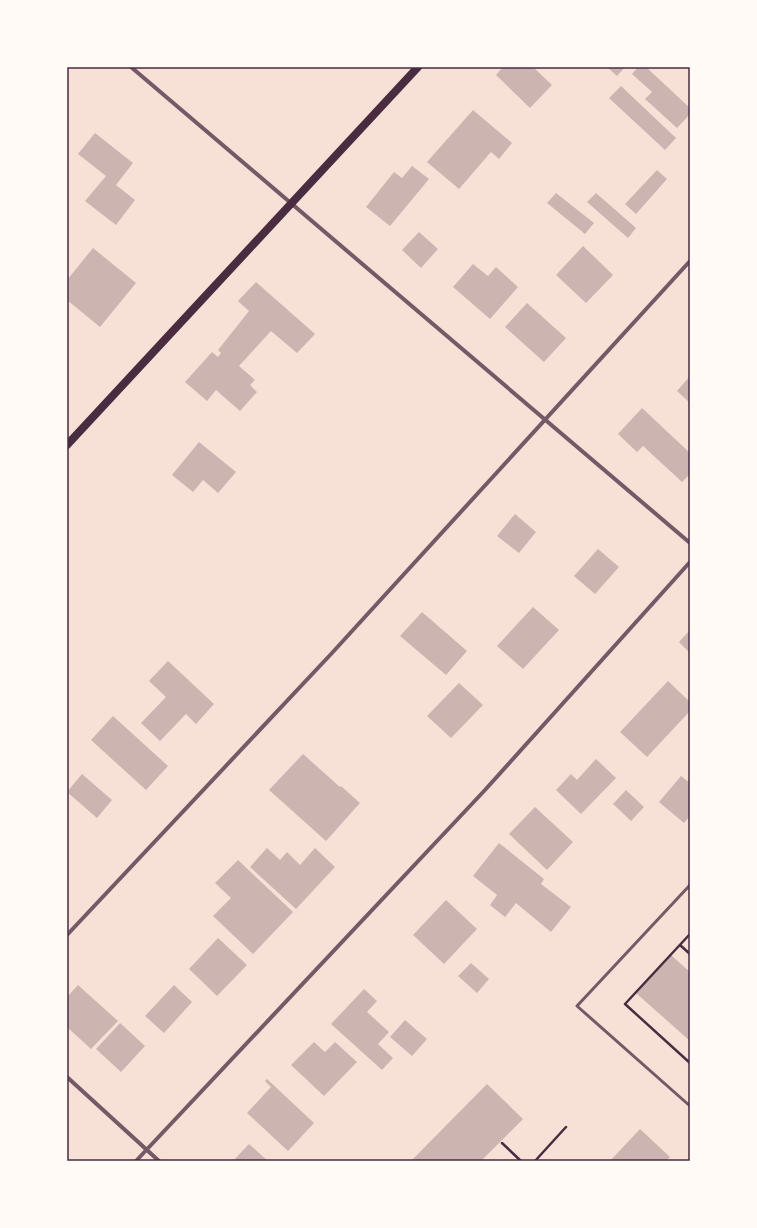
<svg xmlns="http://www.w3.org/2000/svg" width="757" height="1228" font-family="'Noto Sans',sans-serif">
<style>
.building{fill:#ccb4b1}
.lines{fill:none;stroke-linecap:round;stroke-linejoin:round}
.path{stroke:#4a2c40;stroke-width:2.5}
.service{stroke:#755966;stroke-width:3}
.minor{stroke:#755966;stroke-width:4}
.secondary{stroke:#4a2c40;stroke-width:8}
.neatline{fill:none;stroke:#4a2c40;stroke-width:1.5}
</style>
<rect width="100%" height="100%" fill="#f7e1d7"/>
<path class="building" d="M503 67H533L552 85 530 108 496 75Z
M607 67H625L617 76Z
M638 67H646L690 108V114L677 128 645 99 652 92 632 74Z
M621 86 676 138 665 150 609 98Z
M473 110 512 143 499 159 491 152 459 189 427 162Z
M95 133 133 163 116 185 135 200 116 225 85 201 106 176 78 154Z
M412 166 429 179 390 226 366 207 394 172 402 178Z
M657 170 667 179 636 214 625 204Z
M556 193 594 223 585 234 547 203Z
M596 193 636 228 628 238 587 202Z
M419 232 438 249 421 268 402 250Z
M583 246 613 275 586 303 556 275Z
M93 248 136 283 100 327 67 300V280Z
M473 264 488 276 496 267 518 287 490 319 453 287Z
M256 282 315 334 297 353 271 331 239 366 255 380 250 385 257 392 240 411 216 390 207 401 185 382 212 352 218 357 221 353 218 350 249 311 238 301Z
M527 303 566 338 544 362 505 327Z
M690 376V403L677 391Z
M642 408 690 453V474L682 482 643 446 637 452 618 434Z
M199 442 236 472 218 493 203 480 193 492 172 475Z
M515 514 536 532 519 553 497 536Z
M598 549 619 567 595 594 574 576Z
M533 607 559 630 523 669 497 646Z
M422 612 467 651 446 675 400 636Z
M690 630V653L679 642Z
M168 661 214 704 196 724 186 714 160 741 141 723 166 697 149 681Z
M668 681 690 702V711L647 757 620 732Z
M459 683 483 705 451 738 427 716Z
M113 716 168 766 146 790 91 740Z
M303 754 340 787 341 786 360 803 326 841 269 790Z
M596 759 616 778 581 814 556 790 571 774 577 780Z
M82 774 112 800 97 818 67 792Z
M681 776 690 783V816L684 823 659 802Z
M626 790 644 807 631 821 613 804Z
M535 807 573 842 547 870 509 834Z
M499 843 544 879 541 884 571 907 551 932 516 903 505 917 490 905 497 895 473 876Z
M267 848 280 860 287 852 300 865 315 848 335 867 296 909 250 867Z
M238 860 293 912 253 954 213 916 231 898 215 883Z
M446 900 477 929 444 964 413 935Z
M218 938 247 965 217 996 189 969Z
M671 955 690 972V1041L636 993Z
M471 963 489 979 477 993 458 976Z
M78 985 118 1021 91 1049 67 1027V997Z
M174 985 192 1002 164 1033 145 1016Z
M364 989 377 1001 367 1012 389 1032 378 1044 393 1058 382 1070 331 1024Z
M405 1020 427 1039 412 1056 390 1037Z
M120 1023 145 1046 121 1072 96 1049Z
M314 1042 325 1052 335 1042 357 1062 324 1096 291 1065Z
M267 1079 314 1123 288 1151 247 1113 271 1087 265 1081Z
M487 1084 523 1119 481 1161H411Z
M640 1129 670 1157 666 1161H610Z
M249 1144 268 1161H233Z"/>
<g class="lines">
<path class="path" d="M690 934 625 1004 690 1063
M680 945 690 954
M502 1143 521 1161
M535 1161 566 1127"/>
<path class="service" d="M690 885 577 1006 690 1106"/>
<path class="minor" d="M131 67 690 543
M67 935 332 653 690 261
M67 1077 159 1161
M136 1161 485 790 690 562"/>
<path class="secondary" d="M67 445 418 67"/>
</g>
<rect width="757" height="1228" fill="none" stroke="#fffaf5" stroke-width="136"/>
<rect x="68" y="68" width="621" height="1092" class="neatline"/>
</svg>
